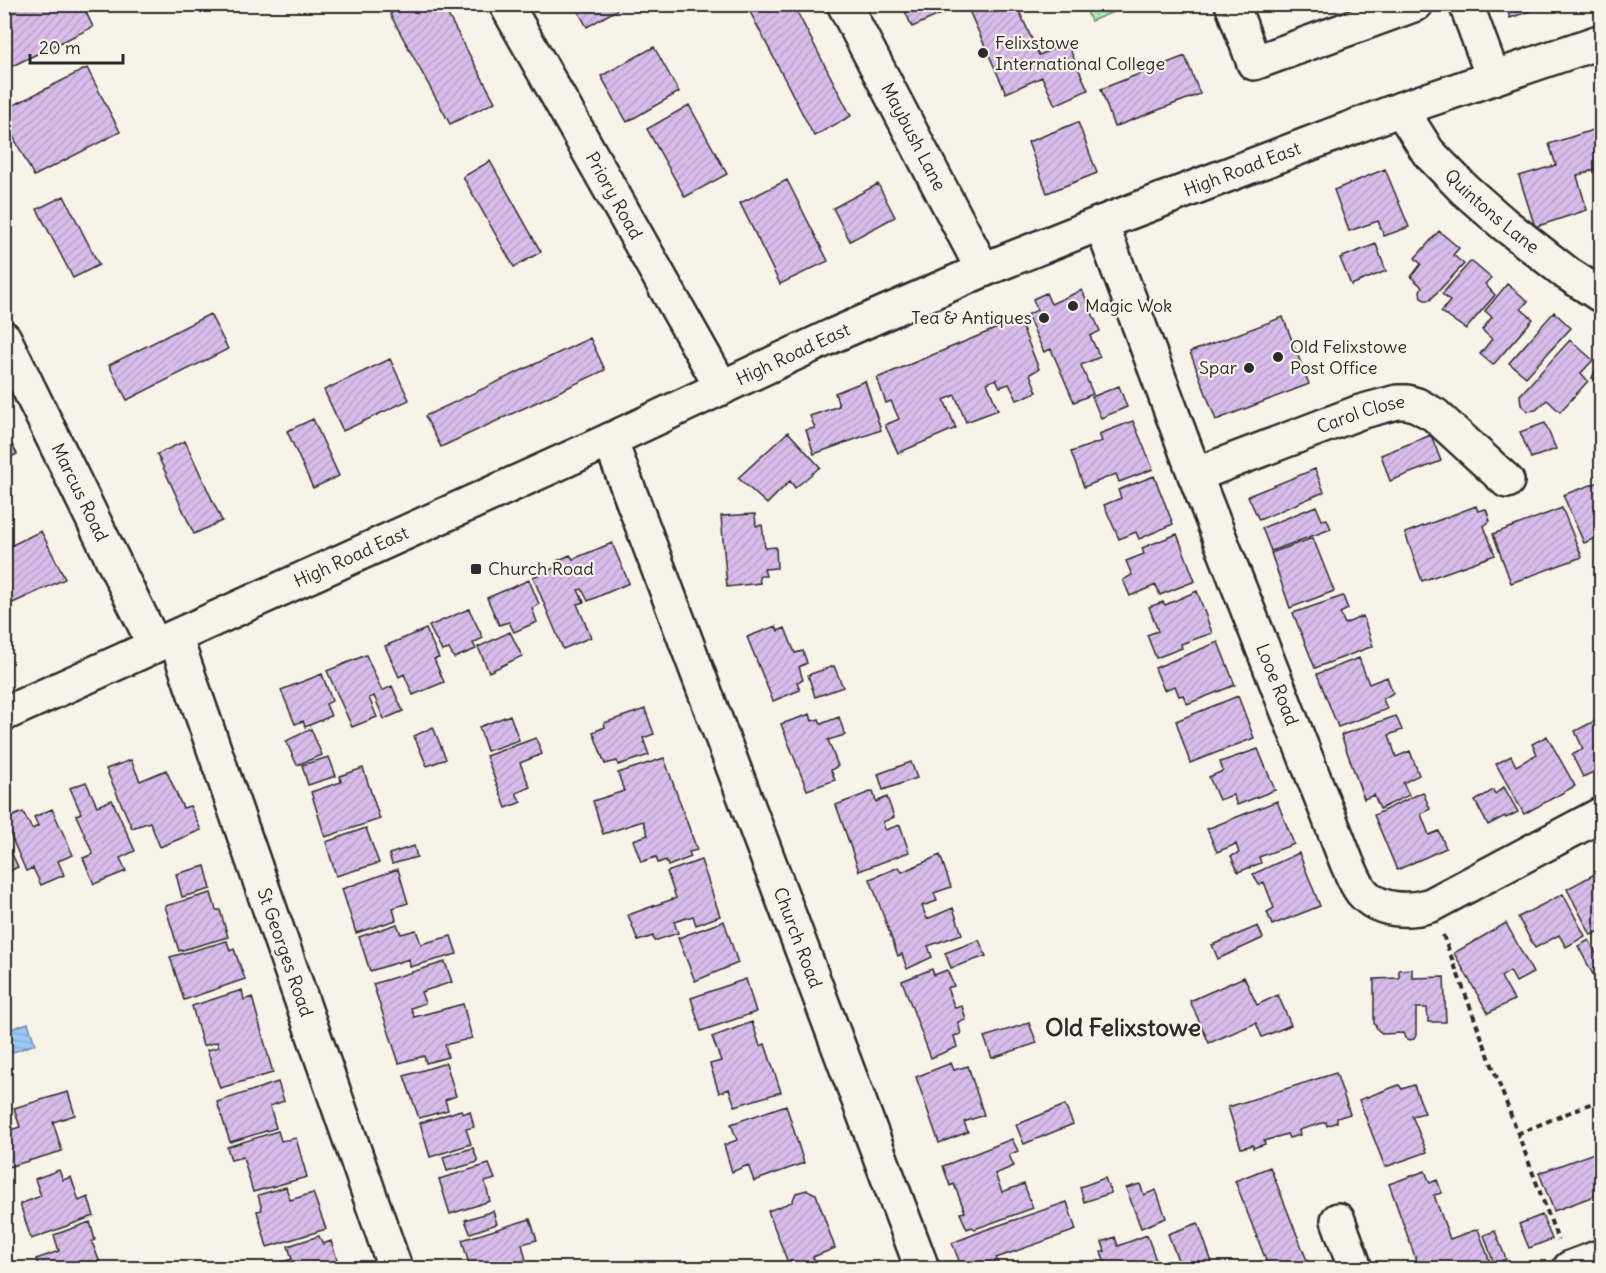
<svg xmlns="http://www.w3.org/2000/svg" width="1606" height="1273" font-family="Delius,sans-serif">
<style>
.grass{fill:url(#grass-dots);stroke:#6e8c6f;stroke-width:1.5}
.water{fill:url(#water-rules);stroke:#6e8aa5;stroke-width:1.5}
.building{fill:url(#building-hatch);stroke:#2b2b2b;stroke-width:1.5}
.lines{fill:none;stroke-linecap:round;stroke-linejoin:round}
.minor-casing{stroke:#2b2b2b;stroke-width:38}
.path{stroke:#2b2b2b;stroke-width:4;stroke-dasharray:6 4.5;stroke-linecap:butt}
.minor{stroke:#f7f3e8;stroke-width:33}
.poi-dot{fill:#2b2b2b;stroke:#f7f3e8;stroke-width:2}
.labels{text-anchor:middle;stroke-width:4.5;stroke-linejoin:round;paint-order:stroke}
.poi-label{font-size:18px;fill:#2b2b2b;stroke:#f7f3e8;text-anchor:start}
.street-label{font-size:18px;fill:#2b2b2b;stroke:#f7f3e8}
.district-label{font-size:24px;font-weight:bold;fill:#2b2b2b;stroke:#f7f3e8}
</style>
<defs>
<pattern id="grass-dots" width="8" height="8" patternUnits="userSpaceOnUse" patternTransform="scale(1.5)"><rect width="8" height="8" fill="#b0edb3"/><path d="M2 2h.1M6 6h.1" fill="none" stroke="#98cb9a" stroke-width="1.8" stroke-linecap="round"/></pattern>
<pattern id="water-rules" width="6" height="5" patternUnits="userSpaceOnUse" patternTransform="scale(1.5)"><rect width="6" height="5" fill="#9bc9f6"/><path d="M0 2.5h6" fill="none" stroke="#86add3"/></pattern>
<pattern id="building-hatch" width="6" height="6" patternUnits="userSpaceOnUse" patternTransform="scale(1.5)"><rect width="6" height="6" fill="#d8bcea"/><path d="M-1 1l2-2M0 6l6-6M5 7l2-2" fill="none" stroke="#baa2c9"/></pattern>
</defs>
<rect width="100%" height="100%" fill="#f7f3e8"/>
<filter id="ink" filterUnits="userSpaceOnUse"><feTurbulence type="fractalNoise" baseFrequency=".0167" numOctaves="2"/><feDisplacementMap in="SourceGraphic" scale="12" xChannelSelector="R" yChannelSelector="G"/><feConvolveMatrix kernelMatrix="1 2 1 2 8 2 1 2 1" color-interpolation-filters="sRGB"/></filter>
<g filter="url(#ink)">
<path class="grass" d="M1084 5H1130L1091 21Z"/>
<path class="water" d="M28 1023 35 1044 5 1055V1031Z"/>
<path class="building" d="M4 4H82L93 27 4 70Z
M407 4H442L495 102 450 124 390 14Z
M574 4H627L587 27Z
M746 4H793L851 116 814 136Z
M902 4H964L912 27Z
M966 4H1016L1039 55 1067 43 1088 90 1055 105 1042 77 1006 93Z
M1505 4H1550L1510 18Z
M654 47 679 92 627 122 601 76Z
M1185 56 1200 94 1114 127 1101 89Z
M87 68 120 132 34 176 4 119V110Z
M689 105 727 174 685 197 647 129Z
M1078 122 1097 173 1047 193 1028 142Z
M1596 129 1602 146V166L1577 176 1587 210 1535 227 1519 176 1556 165 1549 144Z
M490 161 541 252 514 267 463 177Z
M1385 169 1409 227 1384 236 1378 221 1349 231 1334 190Z
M787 180 828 261 780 284 740 203Z
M878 184 895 217 850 241 833 208Z
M64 196 99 265 73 278 37 209Z
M1439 231 1459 248 1453 255 1464 264 1430 300H1425L1421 298 1420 291 1422 287 1411 277 1421 264 1415 258Z
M1376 244 1386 271 1351 285 1340 258Z
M1471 261 1491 278 1485 284 1495 295 1466 329 1441 312 1450 301 1442 294Z
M1507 284 1528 301 1521 309 1533 319 1493 365 1480 354 1492 339 1482 330 1492 317 1485 311Z
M1082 290 1100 331 1090 336 1100 357 1081 365 1093 394 1074 402 1051 349 1044 352 1027 315 1037 310 1033 299 1046 293 1051 304Z
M1554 312 1571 328 1526 377 1509 363Z
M210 314 228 349 127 400 109 365Z
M1283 317 1309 384 1216 420 1190 352Z
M1019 319 1039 369 1030 374 1037 392 1017 400 1009 384 1000 387 996 379 987 383 998 410 966 422 955 395 944 400 956 428 898 453 885 425 899 419 891 401 886 403 877 378Z
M590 338 605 370 441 447 425 416Z
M1570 340 1593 360 1581 373 1588 381 1560 412 1547 400 1536 410 1528 411 1521 405 1520 395Z
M1602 355V398L1595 396 1601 381 1592 378Z
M390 359 409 400 343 431 324 390Z
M865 381 881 430 814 454 806 430 815 428 810 416 839 406 835 393Z
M1119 386 1127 407 1101 418 1092 397Z
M313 419 339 476 313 488 287 431Z
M1133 421 1153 469 1119 482 1116 474 1084 487 1071 452 1102 441 1099 434Z
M1545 423 1556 449 1531 458 1520 432Z
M4 430 17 454 4 461Z
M788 432 820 467 795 488 790 481 767 504 738 478Z
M1431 435 1441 461 1390 481 1381 455Z
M185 441 222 521 194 534 157 454Z
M1315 469 1324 492 1259 520 1248 496Z
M1154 476 1173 524 1139 539 1136 532 1119 539 1104 505 1121 498 1118 490Z
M1602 481V535L1584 543 1563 495Z
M1316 506 1322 520 1327 519 1331 529 1271 551 1262 528Z
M1476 506 1478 511 1486 509 1490 521 1484 526 1495 555 1422 581 1405 533Z
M1562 508 1582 557 1511 583 1493 534Z
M755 514 756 526 762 525 765 548 776 547 777 568 764 569 766 576H759L760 583 727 587 721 516Z
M41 531 65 579 4 607V549Z
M1177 534 1195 581 1160 595 1156 585 1130 596 1123 580 1132 575 1126 561 1144 554 1142 548Z
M1313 538 1334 591 1290 608 1271 553Z
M612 543 629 583 588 601 582 589 578 590 584 602 577 604 591 637 563 649 533 577 559 566 557 561 570 555 573 559Z
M529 580 539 604 532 608 537 622 514 632 509 622 499 625 487 598Z
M1197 591 1212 633 1181 644 1182 648 1156 658 1147 635 1158 631 1149 607 1163 602 1165 605Z
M1343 596 1348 609 1340 613 1345 624 1363 616 1373 646 1315 668 1293 613Z
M469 609 483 638 473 643 476 649 454 658 449 649 442 651 429 626Z
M776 626 778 631 785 628 795 653 803 651 807 663 799 667 803 680 797 682 800 690 773 701 747 637Z
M426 629 439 658 434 659 444 682 413 695 404 674 399 677 385 646Z
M510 632 522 656 489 672 478 647Z
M1218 642 1235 685 1187 704 1183 695 1179 696 1175 686 1164 690 1155 668Z
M366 655 382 691 392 686 403 711 384 719 374 696 369 698 377 717 352 727 327 671Z
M1359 658 1369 684 1387 677 1393 693 1383 699 1387 709 1338 727 1317 674Z
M834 666 843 687 815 697 808 675Z
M322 674 332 701 326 704 331 716 305 727 303 721 295 724 281 690Z
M1238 696 1254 738 1190 763 1176 721Z
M645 709 654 734 643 738 649 755 618 765 617 761 605 764 593 732 605 727 604 723Z
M810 714 812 721 819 719 821 724 839 717 845 735 828 740 838 766 831 770 835 780 807 790 781 724Z
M510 715 519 740 487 751 479 727Z
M1396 716 1402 730 1389 735 1396 757 1410 751 1419 775 1403 783 1409 795 1380 809 1374 795 1364 799 1341 735Z
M1602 717V773L1599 774 1597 770 1583 777 1572 755 1583 749 1575 731Z
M433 727 446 759 427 766 414 736Z
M311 729 322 755 297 765 286 741Z
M1547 736 1575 786 1524 814 1496 764 1511 756 1516 766 1537 754 1532 744Z
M536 738 542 754 520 763 530 787 516 793 521 802 506 808 486 756Z
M1258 749 1275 790 1237 805 1233 795 1219 800 1209 777 1223 771 1220 762Z
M329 757 336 776 308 785 302 765Z
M664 758 697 850 689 852 691 857 668 866 666 860 658 863 656 857 641 862 633 840 648 835 643 821 603 834 593 801 624 791 618 773Z
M131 760 140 781 166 770 183 808 190 806 201 830 160 847 150 822 132 828 106 769Z
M911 762 917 778 883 790 878 774Z
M363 768 380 819 325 837 311 792 341 782 340 776Z
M86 782 97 806 112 800 135 851 120 858 126 871 94 884 83 858 93 854 76 815 81 813 70 788Z
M1504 787 1518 812 1506 818 1505 816 1488 825 1475 801 1493 790 1495 794Z
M873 791 876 802 887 797 894 817 883 822 885 830 900 825 909 852 859 871 836 805Z
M1423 792 1430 809 1421 814 1429 835 1439 831 1446 848 1397 870 1374 815Z
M1277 801 1294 844 1259 857 1261 863 1238 872 1231 856 1239 853 1236 844 1217 852 1207 829Z
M52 809 73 855 58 861 64 875 41 885 33 868 26 871 4 820 23 812 32 829 38 826 34 817Z
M366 828 379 863 336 876 326 842Z
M4 837 18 867 4 874Z
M414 846 417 857 392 864 389 854Z
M1299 853 1320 906 1272 925 1267 912 1274 908 1264 882 1259 885 1253 874Z
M940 855 951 887 934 893 937 901 922 906 927 919 953 908 962 934 928 946 932 957 907 969 902 954 898 956 870 879 899 867 902 872Z
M701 860 720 916 696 925 693 916 674 922 678 933 654 941 653 936 638 941 628 915 676 898 667 872Z
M205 866 211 889 182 897 176 874Z
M398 869 408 903 393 908 396 920 356 933 342 889Z
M1602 870V930L1591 935 1567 889Z
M211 893 216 910H220L228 937 179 951 165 906Z
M1563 894 1585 936 1566 947 1559 935 1535 948 1518 917Z
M724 921 738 963 695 981 678 938Z
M1506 923 1533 973 1516 982 1510 971 1501 977 1514 1000 1488 1013 1454 953Z
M397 924 401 934 416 930 421 944 451 936 457 954 410 967 409 959 370 971 359 937Z
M1258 926 1263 938 1218 959 1212 945Z
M979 940 986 956 951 968 945 953Z
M1589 940 1602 965V979L1597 982 1578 946Z
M227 941 230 951 234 949 245 979 184 1000 170 957Z
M445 962 452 982 421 992 425 1003 411 1008 414 1017 463 1004 472 1038 445 1045 448 1057 426 1063 424 1056 399 1063 373 984Z
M932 969 934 975 947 970 954 986 947 988 955 1008 962 1006 966 1020 958 1022 961 1034 954 1036 957 1047 931 1058 902 981Z
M1412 969V978L1444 977 1446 1022H1428L1427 1008H1416V1035L1414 1039 1409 1040 1405 1038 1403 1033 1383 1034 1378 1030 1374 1023V979L1399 978V970Z
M1244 977 1257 1005 1278 995 1291 1025 1262 1037 1256 1023 1209 1043 1190 1001Z
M746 979 756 1012 701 1031 691 998Z
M242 990 244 1000 252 997 273 1073 220 1088 207 1050 219 1047 217 1042 203 1046 192 1006Z
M752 1022 760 1046 765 1044 781 1092 735 1106 729 1089 719 1093 710 1064 721 1061 712 1037Z
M1029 1023 1037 1043 992 1058 984 1037Z
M446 1063 456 1096 445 1100 448 1110 419 1118 404 1076Z
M951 1063 954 1070 968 1066 984 1115 964 1122 968 1132 939 1143 916 1077Z
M1336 1073 1350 1114 1337 1118V1122L1327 1126 1326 1122 1299 1130 1300 1135 1289 1138 1287 1134 1264 1141 1265 1144 1253 1148V1145L1241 1148 1228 1107Z
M278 1082 284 1101 270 1106 276 1128 230 1142 217 1102Z
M1399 1085 1402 1089 1414 1085 1425 1113 1412 1116 1427 1152 1385 1167 1359 1100Z
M68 1092 75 1115 53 1122 62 1151 8 1167 4 1156V1132L20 1127 14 1108Z
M786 1105 804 1163 754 1181 748 1165 732 1172 724 1145 737 1140 731 1124Z
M1065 1105 1073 1124 1024 1144 1016 1125Z
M461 1110 463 1114 470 1111 474 1127 466 1129 471 1144 430 1157 420 1123Z
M278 1131 281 1141 296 1138 307 1177 253 1192 243 1157 231 1160 227 1147Z
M1012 1139 1018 1151 1009 1155 1014 1166 995 1174 1002 1192 1024 1184 1033 1208 975 1229 972 1227 967 1229 960 1213 965 1212 954 1184 950 1186 943 1166Z
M473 1148 478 1162 447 1171 443 1157Z
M1602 1150V1193L1554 1211 1539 1173Z
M489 1164 495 1179 485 1182 490 1201 450 1214 439 1179Z
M1270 1167 1310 1268H1269L1235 1181Z
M59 1170 63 1180 71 1177 79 1201 88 1197 94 1216 31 1239 20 1204 41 1196 35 1179Z
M1425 1171 1430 1183 1437 1180 1442 1193 1434 1195 1450 1239 1478 1229 1491 1265 1481 1268H1419L1389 1184Z
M1105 1178 1111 1193 1084 1202 1080 1187Z
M1140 1184 1144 1195 1156 1190 1166 1218 1141 1228 1126 1188Z
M286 1187 290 1200 313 1193 326 1229 267 1247 257 1211 262 1210 258 1195Z
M807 1190 816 1194 835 1248 813 1257 817 1268H790L768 1211 792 1202 796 1193Z
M1067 1202 1076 1230 996 1258 998 1262 979 1268H962L952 1243 985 1230Z
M493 1211 497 1224 470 1233 465 1220Z
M1542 1215 1552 1239 1529 1248 1519 1224Z
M530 1219 537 1240 522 1244 528 1268H470L462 1240Z
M90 1222 95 1240 92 1242 102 1268H39L36 1259 59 1251 54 1235Z
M1198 1223 1214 1268H1181L1168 1234Z
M1495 1231 1506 1259 1494 1264 1484 1235Z
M1147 1235 1158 1266 1151 1268H1107L1101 1252 1105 1251 1102 1242 1115 1237 1118 1246Z
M319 1236 323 1244 331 1241 340 1268H262L292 1259 288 1246Z"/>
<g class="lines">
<defs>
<g id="minor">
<path id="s1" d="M506 4 722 388"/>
<path id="s2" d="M844 4 983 270"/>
<path d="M1232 4 1254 63 1416 4"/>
<path d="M1466 4 1493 77"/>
<path id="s3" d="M1401 109 1428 152 1464 189 1504 224 1568 274 1602 296"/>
<path id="s4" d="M1101 223 1195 475 1347 863C1351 872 1355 883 1362 892 1379 912 1409 912 1431 905L1602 814"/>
<path id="s5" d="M4 338 155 646"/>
<path id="s6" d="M610 440 922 1268"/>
<path id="s7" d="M1195 475 1360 412 1397 402H1407L1417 405 1435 415 1507 481"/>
<path id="s8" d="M175 637 395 1268"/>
<path id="s9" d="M4 714 610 440 832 336 983 270 1101 223 1401 109 1602 41"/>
<path d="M1338 1220 1355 1268"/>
<path d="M1570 1268 1602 1256"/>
</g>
</defs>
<use href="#minor" class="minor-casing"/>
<path class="path" d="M1443 935 1558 1240
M1517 1134 1602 1099"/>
<use href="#minor" class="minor"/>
</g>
</g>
<g class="poi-dot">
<circle cx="983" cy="53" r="6"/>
<circle cx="1073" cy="306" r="6"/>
<circle cx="1044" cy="318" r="6"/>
<circle cx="1278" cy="357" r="6"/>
<circle cx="1249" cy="368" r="6"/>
<rect x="470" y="563" width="12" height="12" rx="3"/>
</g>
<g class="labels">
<g class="poi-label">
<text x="995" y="49">Felixstowe<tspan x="995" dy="21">International College</tspan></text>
<text x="1085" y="312">Magic Wok</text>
<text x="1032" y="324" text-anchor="end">Tea &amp; Antiques</text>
<text x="1290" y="353">Old Felixstowe<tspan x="1290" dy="21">Post Office</tspan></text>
<text x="1237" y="374" text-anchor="end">Spar</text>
<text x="488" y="575">Church Road</text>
</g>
<g class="street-label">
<text dy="6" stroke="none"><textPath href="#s2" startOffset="150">Maybush Lane</textPath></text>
<text dy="6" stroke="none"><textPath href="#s9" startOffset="1353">High Road East</textPath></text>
<text dy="6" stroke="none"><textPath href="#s1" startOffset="220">Priory Road</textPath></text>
<text dy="6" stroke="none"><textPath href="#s3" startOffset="138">Quintons Lane</textPath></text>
<text dy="6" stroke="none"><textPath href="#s9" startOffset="867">High Road East</textPath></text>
<text dy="6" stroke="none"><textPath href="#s7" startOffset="177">Carol Close</textPath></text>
<text dy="6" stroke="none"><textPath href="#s5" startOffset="172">Marcus Road</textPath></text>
<text dy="6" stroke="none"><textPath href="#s9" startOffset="381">High Road East</textPath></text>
<text dy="6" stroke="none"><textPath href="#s4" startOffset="494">Looe Road</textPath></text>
<text dy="6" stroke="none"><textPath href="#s6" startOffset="532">Church Road</textPath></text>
<text dy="6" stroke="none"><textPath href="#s8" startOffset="334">St Georges Road</textPath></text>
</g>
<g class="district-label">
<text x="1123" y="1036">Old Felixstowe</text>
</g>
</g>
<rect width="1606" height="1273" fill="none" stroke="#f7f3e8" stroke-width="24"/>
<rect x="12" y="12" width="1582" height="1249" fill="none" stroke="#2b2b2b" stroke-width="2" filter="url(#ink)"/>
<path d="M30 54v9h93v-9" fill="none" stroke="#2b2b2b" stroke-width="3"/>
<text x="39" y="54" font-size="18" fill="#2b2b2b" stroke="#f7f3e8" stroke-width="4.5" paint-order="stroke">20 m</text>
</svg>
